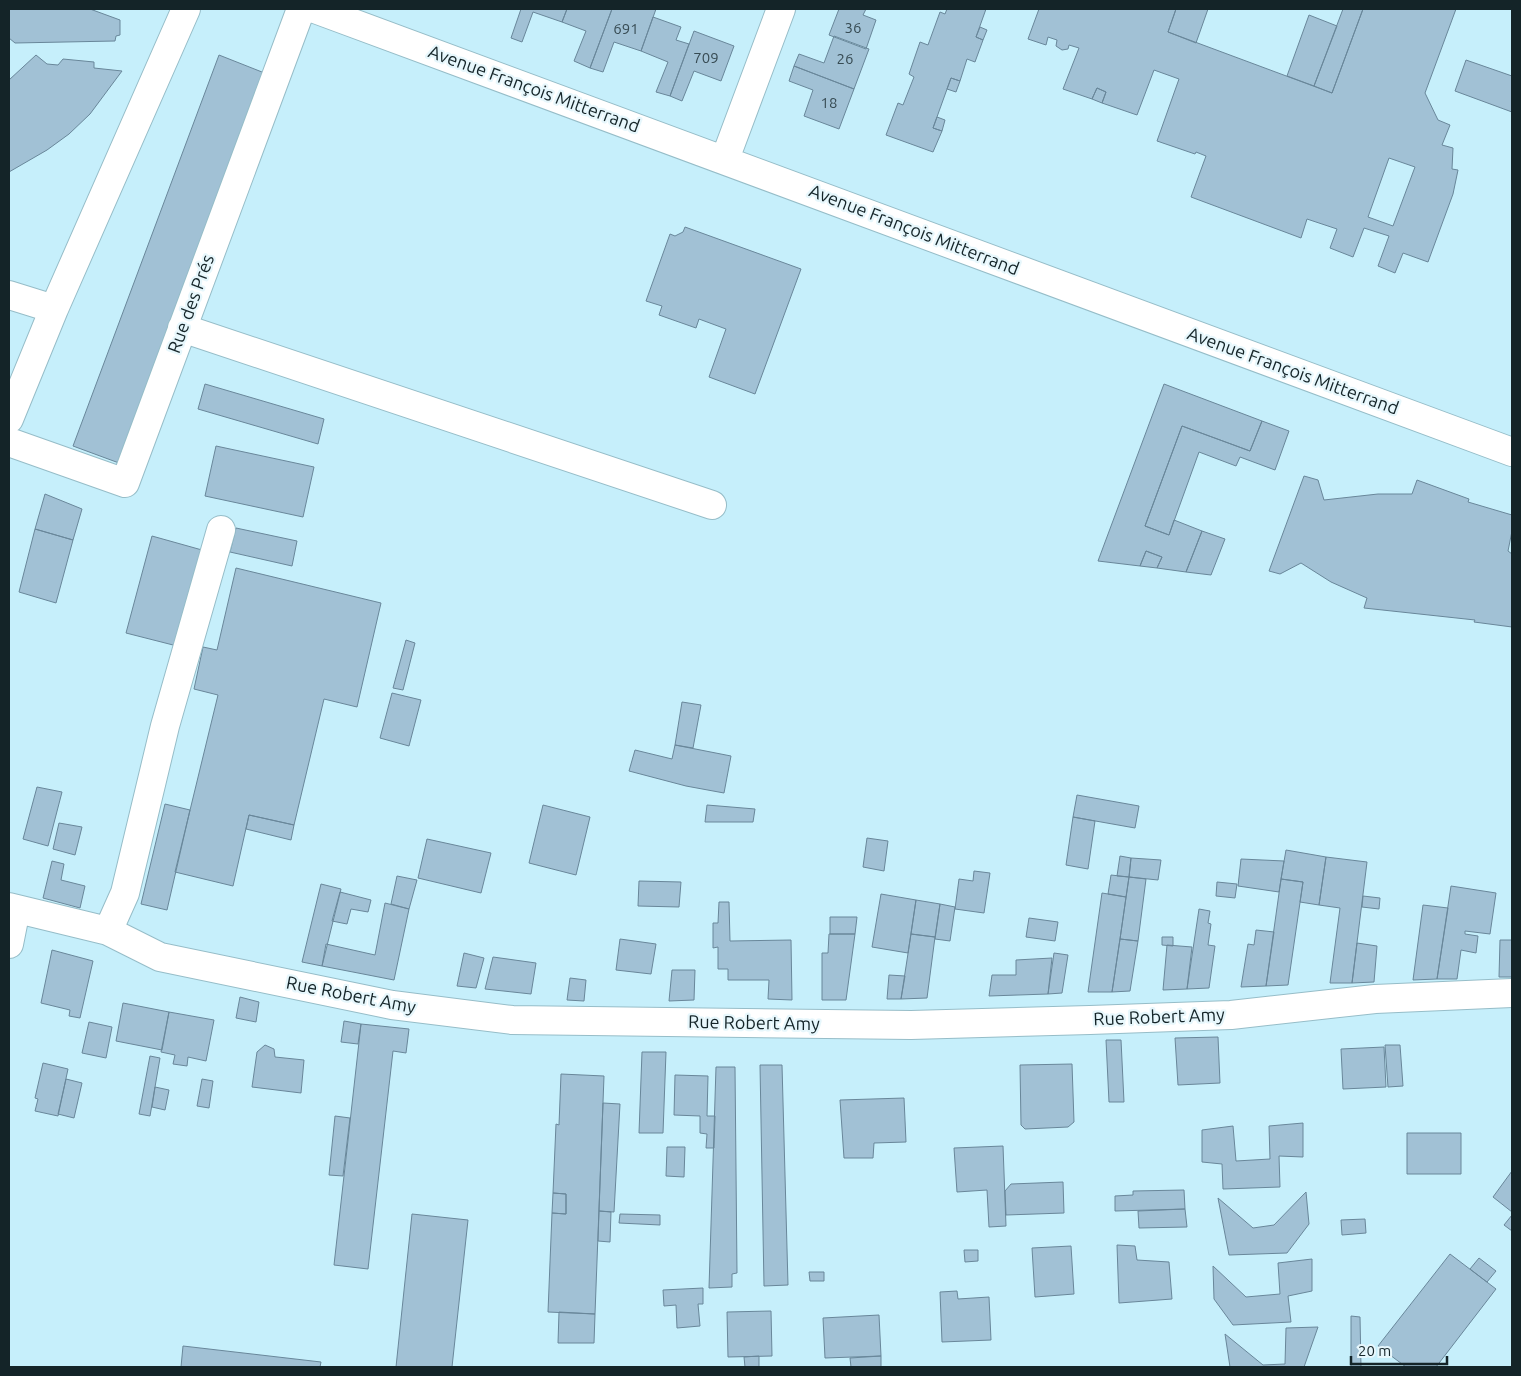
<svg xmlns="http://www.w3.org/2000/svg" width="1521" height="1376" font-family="Ubuntu,sans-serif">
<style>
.building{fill:#a1c1d5;stroke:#69879a;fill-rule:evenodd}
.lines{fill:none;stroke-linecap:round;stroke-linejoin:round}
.minor-casing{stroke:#96bdc8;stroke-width:30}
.minor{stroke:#fff;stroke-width:28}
.labels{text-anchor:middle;stroke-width:4.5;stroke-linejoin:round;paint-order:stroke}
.number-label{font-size:15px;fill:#374b53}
.street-label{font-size:18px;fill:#142428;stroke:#e7f7fc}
</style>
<rect width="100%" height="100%" fill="#c6effb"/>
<path class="building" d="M9 9H90L120 20V35L116 36 115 41 15 43 9 38Z
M521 9H567L562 22 533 12 522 42 511 38Z
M567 9H612L590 68 574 61 586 31 562 22Z
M612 9H656L641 51 614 42 603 72 590 68Z
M839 9H866L863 15 876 20 866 49 829 35Z
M947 9H986L976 37 983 40 975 62 967 59 960 81 951 78 933 128 942 131 933 152 886 135 898 103 903 105 914 77 909 74 920 42 928 45 940 12 945 14Z
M1039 9H1176L1168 32 1332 93 1363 9H1456L1425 93 1438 120 1450 125 1442 145 1453 148 1452 169 1458 170 1453 194 1428 262 1403 253 1395 273 1378 266 1389 236 1364 228 1353 257 1330 248 1337 229 1307 219 1301 238 1191 197 1206 156 1196 152 1195 154 1157 141 1179 79 1154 70 1137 115 1102 103 1106 92 1097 88 1092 99 1063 89 1079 48 1069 45 1068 49 1062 50 1056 46 1057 40 1048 37 1046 45 1028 39ZM1389 158 1415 167 1393 226 1368 217Z
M1176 9H1208L1196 43 1168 32Z
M1343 9H1363L1332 93 1314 86Z
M1309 15 1337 26 1314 86 1287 76Z
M653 17 681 27 676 40 689 44 670 96 656 92 668 62 641 51Z
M980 27 987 30 983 40 976 37Z
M694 31 734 46 721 81 694 71 682 101 670 96Z
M834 36 869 49 854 89 794 66 799 54 824 63Z
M36 55 47 64 58 65 63 59 94 62V68L122 71 90 114 69 134 47 150 9 172V80Z
M219 55 267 74 119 463 73 446Z
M1466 60 1512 76V112L1455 91Z
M794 66 854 89 839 129 804 116 813 90 789 81Z
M951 78 960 81 956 92 947 89Z
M1097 88 1106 92 1102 103 1092 99Z
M937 117 945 120 942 131 933 128Z
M685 227 801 269 755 394 709 377 726 329 699 319 696 328 659 315 662 306 646 301 670 234 675 236 683 232Z
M205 384 324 419 318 444 198 409Z
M1164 384 1262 421 1250 451 1182 426 1145 526 1169 535 1174 520 1202 531 1186 572 1157 568 1162 557 1146 551 1140 566 1098 561Z
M1262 421 1289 431 1275 470 1240 457 1236 466 1199 452 1169 535 1145 526 1182 426 1250 451Z
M216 446 314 467 303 517 205 496Z
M1304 476 1318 480 1324 500 1378 494H1412L1417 480 1469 499 1468 502 1512 515V531L1508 551 1512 554V627L1474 622 1475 620 1364 608 1367 598 1331 582 1301 563 1280 574 1269 571Z
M45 494 82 509 73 540 35 529Z
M236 528 297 541 292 566 230 552Z
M35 529 73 540 56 603 19 592Z
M1202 531 1225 539 1211 575 1186 572Z
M152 536 202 550 177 646 126 633Z
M1146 551 1162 557 1157 568 1140 566Z
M236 568 381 603 357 707 324 699 294 825 249 815 233 886 175 872 218 695 194 689 203 647 217 650Z
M406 640 415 643 403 690 393 688Z
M392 693 421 700 409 746 380 738Z
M682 702 701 705 693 748 675 745Z
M675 745 731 756 724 793 686 786 629 771 635 750 672 759Z
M37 787 62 792 48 846 23 839Z
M1077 795 1139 806 1135 828 1073 817Z
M165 804 190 810 167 910 141 904Z
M543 805 590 817 576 875 529 863Z
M707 805 755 809 753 822H705Z
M249 815 294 825 291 840 246 829Z
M1073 817 1095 821 1088 869 1066 865Z
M59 823 82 827 75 855 53 849Z
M867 838 888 841 884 871 863 867Z
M427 839 491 853 481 893 418 878Z
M1286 850 1326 857 1319 905 1300 902 1303 882 1281 879Z
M1120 856 1131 858 1129 877 1117 876Z
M1326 857 1367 862 1352 983H1330L1340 908 1319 905Z
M1131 858 1161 860 1158 880 1129 877Z
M1241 859 1284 861 1279 892 1238 886Z
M52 861 64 864 61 880 85 886 80 908 43 898Z
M974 871 990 873 984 913 955 909 959 879 973 881Z
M1111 875 1129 877 1126 897 1108 894Z
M397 876 417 880 409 909 391 904Z
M1129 877 1146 879 1138 941 1120 939Z
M1281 879 1303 882 1288 985 1266 986Z
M639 881 681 882 679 907 638 906Z
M1217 882 1237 884 1235 898 1216 896Z
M321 884 341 889 322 966 302 962Z
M1451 886 1496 893 1490 934 1465 931V934L1478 936 1476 953 1461 950 1457 979H1437Z
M340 892 371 900 368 912 351 909 347 924 332 921Z
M1102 893 1126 897 1120 939 1112 992H1088Z
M881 894 916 900 908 953 872 947Z
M1363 896 1380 898 1379 909 1362 907Z
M916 900 940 904 935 937 911 934Z
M719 902H729L730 941 791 940 792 1000 768 999 769 980H728V969H718V947L713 948V923H718Z
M385 903 409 909 394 980 322 966 326 944 375 955Z
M940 904 955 907 950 941 935 939Z
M1423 905 1448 908 1437 979 1413 980Z
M1199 909 1210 911 1208 923 1211 924 1208 945 1215 946 1209 988 1187 989Z
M830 917H857L855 934H830Z
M1029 918 1058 922 1055 941 1026 937Z
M1256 930 1274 932 1266 986 1241 987 1248 944 1254 945Z
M829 934H855L846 1000H822V953H828Z
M911 934 935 937 927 998 901 999Z
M1162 937H1173V946L1162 945Z
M620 939 656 944 651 974 616 970Z
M1120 939 1138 941 1130 991 1112 992Z
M1500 940H1512V977H1499Z
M1357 943 1377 946 1374 982 1352 983Z
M1167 945 1192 947 1187 989 1163 990Z
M52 950 93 961 80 1018 69 1016 70 1010 41 1003Z
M464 953 484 958 476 988 457 986Z
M1054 953 1068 955 1062 993 1048 994Z
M493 957 536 963 531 994 485 989Z
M1052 958 1048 994 989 996 992 975H1016V960Z
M672 970H695L694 1000 669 1001Z
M889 975 905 976 901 999H887Z
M570 978 586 980 584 1001 567 1000Z
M240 997 259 1002 256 1022 236 1018Z
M123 1003 169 1012 162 1050 116 1041Z
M169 1012 214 1020 206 1061 188 1057 187 1066 173 1064 175 1055 161 1052Z
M344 1021 361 1024 358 1044 341 1042Z
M89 1022 112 1027 106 1058 82 1053Z
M361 1024 409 1029 406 1053 393 1051 368 1269 334 1265Z
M1218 1037 1220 1083 1178 1085 1175 1038Z
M1106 1040H1121L1124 1102H1109Z
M265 1045 274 1049 275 1057 304 1060 301 1093 252 1087 257 1052Z
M1385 1045H1400L1403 1086 1388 1087Z
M1384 1047 1386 1087 1343 1089 1341 1049Z
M642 1052H666L663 1133H639Z
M150 1056 160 1058 150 1116 139 1114Z
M43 1063 68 1069 58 1116 35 1111 38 1099 35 1098Z
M1072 1064 1074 1122 1068 1127 1025 1129 1021 1125 1020 1065Z
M760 1065H782L788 1285 764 1286Z
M716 1067H735L737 1273 732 1274V1287L709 1288Z
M561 1074 604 1076 595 1314 548 1312 552 1213 566 1214V1194L553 1193 556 1124 559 1125Z
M675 1075 708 1076 707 1116H715L714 1148H706L707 1134 700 1133V1116L674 1115Z
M66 1079 82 1083 74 1118 58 1114Z
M202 1079 213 1081 209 1108 197 1106Z
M155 1087 169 1090 165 1110 152 1107Z
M904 1098 906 1142 874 1143 873 1158H844L840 1100Z
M603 1103 620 1104 614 1212 599 1211Z
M335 1116 350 1118 343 1176 329 1175Z
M1303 1123V1157L1279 1156 1280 1187 1223 1189 1222 1164 1202 1162V1130L1233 1126 1236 1161 1270 1159 1269 1126Z
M1407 1133H1461V1174H1407Z
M1003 1146 1006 1226 989 1227 987 1190 957 1192 954 1148Z
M667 1147H685L684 1177 666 1176Z
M1512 1171V1212L1493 1197Z
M1063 1182 1064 1213 1006 1215 1005 1191 1011 1184Z
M1184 1190 1185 1209 1115 1211V1196L1133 1195V1191Z
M1306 1192 1309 1224 1287 1253 1229 1255 1218 1198 1253 1228 1274 1225Z
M553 1193 566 1194V1214L552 1213Z
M1185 1209 1187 1227 1139 1228 1138 1211Z
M599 1211 611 1212 610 1242 598 1241Z
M412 1214 468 1220 452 1367H396Z
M620 1214 660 1215V1225L619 1223Z
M1512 1215V1231L1504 1225Z
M1365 1219 1366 1233 1342 1235 1341 1220Z
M1117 1245 1135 1246 1137 1260 1169 1262 1172 1299 1119 1303Z
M1071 1246 1074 1294 1035 1297 1032 1248Z
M964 1250H978V1261L965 1262Z
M1450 1254 1496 1289 1436 1367H1406L1378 1346Z
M1479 1258 1496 1271 1487 1282 1470 1269Z
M1312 1259V1291L1288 1296 1291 1322 1233 1325 1214 1299 1213 1266 1246 1297 1280 1294 1278 1263Z
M809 1272H824V1281H810Z
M703 1288V1304H698L700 1326 677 1328 676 1305 664 1306 663 1290Z
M957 1291 958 1299 989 1297 991 1340 942 1342 940 1292Z
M771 1311 772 1356 728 1357 727 1312Z
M559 1312 595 1314 594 1343H558Z
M879 1315 881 1356 825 1358 823 1318Z
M1351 1316 1360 1317 1361 1367H1351Z
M1318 1327 1304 1367H1230L1225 1334 1263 1365 1285 1364 1286 1328Z
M183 1346 321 1362 320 1367H181Z
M759 1356V1367H745L744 1357Z
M881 1356V1367H851L850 1358Z"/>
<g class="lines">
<defs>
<path id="minor" d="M315 9 1512 452
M725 159 781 9
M9 295 54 309
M182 328 712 505
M9 419 54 309 186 9
M9 442 125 483 301 9
M9 907 108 931 160 957 392 1005 512 1020 911 1025 1090 1020 1231 1015 1375 999 1512 993
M108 931 125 893 165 726 221 530
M9 944 16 909"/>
</defs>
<use href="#minor" class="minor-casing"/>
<use href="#minor" class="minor"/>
</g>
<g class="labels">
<g class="number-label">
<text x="853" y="33">36</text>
<text x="626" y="34">691</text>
<text x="706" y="63">709</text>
<text x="845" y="64">26</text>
<text x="829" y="108">18</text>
</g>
<g class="street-label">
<text transform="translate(534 89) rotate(20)" y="6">Avenue François Mitterrand</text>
<text transform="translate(914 230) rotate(21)" y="6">Avenue François Mitterrand</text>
<text transform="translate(191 304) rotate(-70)" y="6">Rue des Prés</text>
<text transform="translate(1293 371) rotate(20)" y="6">Avenue François Mitterrand</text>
<text transform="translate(351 995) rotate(11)" y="6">Rue Robert Amy</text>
<text transform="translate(1159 1017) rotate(-2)" y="6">Rue Robert Amy</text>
<text transform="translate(754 1023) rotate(1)" y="6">Rue Robert Amy</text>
</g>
</g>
<rect width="1521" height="1376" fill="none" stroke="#142428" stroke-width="20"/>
<path d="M1351 1356v8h96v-8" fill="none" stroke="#142428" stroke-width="2.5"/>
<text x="1358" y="1356" font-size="15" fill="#142428" stroke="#e7f7fc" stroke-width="4" paint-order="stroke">20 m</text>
</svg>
